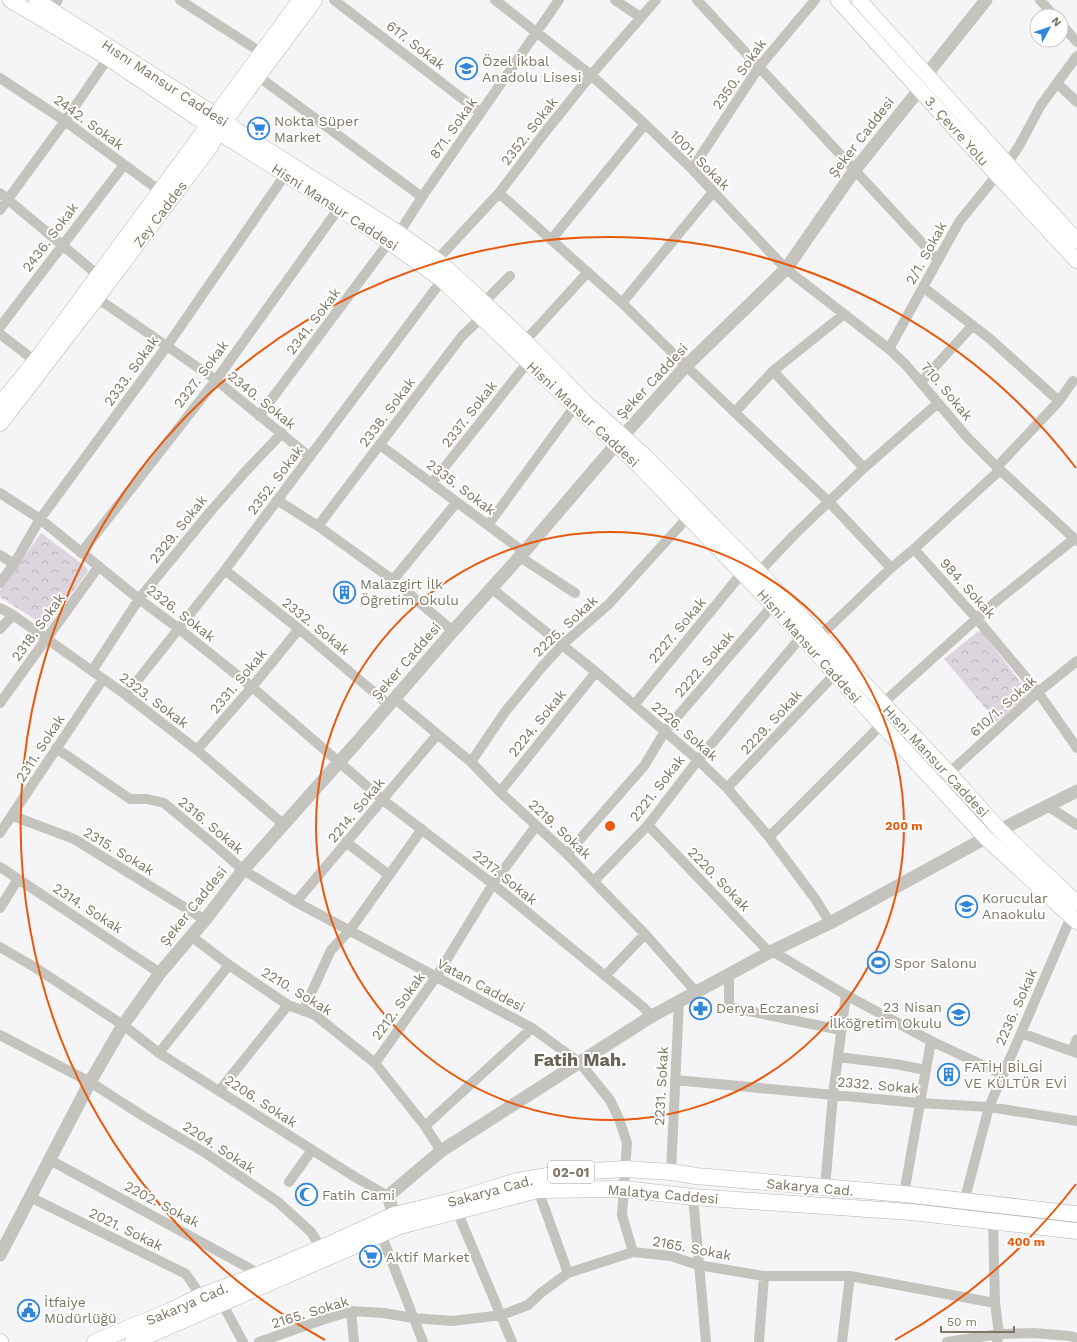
<svg xmlns="http://www.w3.org/2000/svg" width="1077" height="1342" font-family="'Work Sans',sans-serif">
<style>
.park{fill:url(#park-crowns)}
.lines{fill:none;stroke-linecap:round;stroke-linejoin:round}
.secondary-casing{stroke:#bab7b0;stroke-width:16}
.primary-casing{stroke:#b8b5af;stroke-width:17}
.minor{stroke:#c5c3be;stroke-width:10}
.tertiary{stroke:#c5c3be;stroke-width:13}
.secondary{stroke:#fff;stroke-width:15}
.primary{stroke:#fff;stroke-width:16}
.ring{fill:none;stroke:#e8590c;stroke-width:2}
.labels{text-anchor:middle;stroke-width:4;stroke-linejoin:round;paint-order:stroke}
.shield{fill:#fff;stroke:#a49f92;stroke-width:1}
.shield-label{font-size:13px;font-weight:bold;fill:#7d7664}
.street-label{font-size:14px;fill:#7d7664;stroke:#fff}
.poi-label{font-size:14px;fill:#7d7664;stroke:#fff;text-anchor:start}
.district-label{font-size:18px;font-weight:bold;fill:#696355;stroke:#fff}
.centre{fill:#e8590c;stroke:#fff;stroke-width:2}
.ring-label{font-size:12px;text-anchor:middle;font-weight:bold;fill:#e8590c;stroke:#fff;stroke-width:4;stroke-linejoin:round;paint-order:stroke}
</style>
<defs>
<pattern id="park-crowns" width="20" height="18" patternUnits="userSpaceOnUse"><rect width="20" height="18" fill="#ddd5dd"/><path d="M2 6a3 3 0 1 1 6 0M12 15a3 3 0 1 1 6 0" fill="none" stroke="#b8b1b7"/></pattern>
</defs>
<rect width="100%" height="100%" fill="#f5f4f7"/>
<path class="park" d="M41 533 86 567 88 571 47 627 0 597V590Z
M980 630 1029 693 997 722 944 659Z"/>
<g class="lines">
<defs>
<path id="secondary" d="M10 0 108 58 218 132 339 208 389 242 442 280 528 362 636 463 773 605 835 674 986 838 1077 922
M36 0 225 121 238 131 399 233 437 260 461 281 525 341 585 402 646 457 718 530 759 572 949 773 1000 830 1077 903
M838 0 997 175 1077 261
M859 0 1077 241
M0 404 35 361 300 0
M0 424 97 298 211 146 218 132 225 121 315 0
M0 1341 1 1342"/>
<path id="primary" d="M95 1342 170 1311 201 1296 260 1274 321 1248 394 1215 456 1200 517 1181 572 1172 626 1169 671 1172 696 1176 904 1194 1077 1214
M133 1342 400 1226 538 1190 625 1189 693 1197 911 1212 1077 1231"/>
</defs>
<use href="#secondary" class="secondary-casing"/>
<use href="#primary" class="primary-casing"/>
<path class="minor" d="M180 0 262 53
M334 0 481 113
M495 0 591 75 645 124 692 169 786 269 889 349 906 365 966 436 997 467 1077 541
M615 0 640 17
M697 0 938 260
M1040 0 1054 16
M52 10 58 0
M1061 24 1077 42
M259 77 422 197
M0 78 65 121 160 191
M1057 83 1077 56
M1007 164 1019 146 1041 105 1057 83 1077 102
M692 169 759 67 815 0
M0 193 98 275
M499 193 622 303 686 366 829 502 891 568
M0 210 65 121 108 58
M399 233 422 197 559 0
M551 240 645 124
M437 260 499 193 546 131 591 75 656 0
M923 287 989 338 1059 401
M97 298 216 380 310 457
M483 303 510 276
M622 303 713 192
M0 327 124 165
M0 334 35 361
M525 341 588 272
M889 349 959 222 997 175
M773 371 864 468
M921 382 973 325
M735 412 773 371 843 315
M259 416 389 242
M380 445 524 552
M997 467 1059 401 1073 381
M432 483 528 362
M0 493 40 519 139 599 178 628 252 687 383 800 493 884 642 1006 652 1016
M277 500 318 526 393 580 453 631
M488 525 575 406
M318 526 462 336 481 318
M914 549 1000 470
M81 553 216 380 339 208
M0 555 14 564
M520 557 575 593
M225 570 299 629 389 705
M759 572 794 535 864 468 938 403
M393 580 457 502
M0 583 14 564 40 519 167 346 285 175
M491 588 596 672 698 760 727 788 769 837 816 900 830 923
M0 608 13 615 126 695 197 750 283 824
M0 629 13 615
M820 636 891 568 914 549 977 619 1038 692 1077 748
M92 671 139 599 210 512 245 472 282 433
M126 695 225 570 442 280
M394 698 471 762 500 792 567 854 645 934 696 992
M0 703 99 566
M883 703 993 604 1074 539
M634 705 742 573
M56 748 130 799H147L164 803 217 847 243 870 296 902 532 1028 580 1063 610 1100 619 1119 627 1143 622 1215 633 1252
M197 750 252 687 299 629
M471 762 505 712 541 668 563 644 609 604 688 517
M949 773 1038 692 1077 661
M727 788 835 674
M500 792 596 672
M1049 807 1077 825
M13 816 74 839 205 920
M648 825 769 952
M0 833 103 679
M769 837 881 725
M346 842 389 875
M567 854 644 766 665 731 773 605
M0 867 160 973
M594 881 648 825 698 760 801 637
M296 902 437 735
M0 908 18 879
M191 936 229 965 288 1005 315 1015 375 1063 425 1126 441 1151
M0 947 36 968 123 1025 159 1053 355 1177 388 1196
M772 951 846 995 931 1041 1002 1074
M729 974V1007L841 1030
M605 976 645 934
M303 1011 331 950 350 930 422 829
M1021 1033 1077 1053
M0 1035 90 1082 143 1116 207 1154 278 1202 311 1232 321 1248
M1072 1051 1077 1039
M159 1053 229 965
M838 1057 895 1064 926 1070
M375 1063 436 977 493 884 536 826
M675 1080 919 1103 989 1107 1077 1121
M219 1091 288 1005
M425 1126 532 1028
M50 1160 260 1274
M671 1172 679 1001
M289 1182 312 1150
M825 1188 833 1095 846 995
M538 1190 568 1273
M904 1194 931 1041
M30 1197 186 1274 201 1296
M693 1197 706 1342
M964 1202 989 1107 1071 917
M457 1211 512 1342
M993 1221 995 1303 999 1334 997 1342
M381 1234 423 1342
M222 1303 243 1342
M351 1311 354 1342
M259 1342 322 1320 351 1311 384 1313 413 1318 452 1321 502 1315 528 1305 542 1292 568 1273 633 1252 671 1256 698 1265 764 1276H850L995 1303
M759 1342 764 1276
M842 1342 850 1276
M947 1342 999 1334 1034 1333 1070 1336 1077 1338"/>
<path class="tertiary" d="M929 77 931 69 986 0
M394 1215 388 1196 441 1151 652 1016 772 951 830 923 1000 830 1077 791
M0 1255 90 1082 123 1025 160 973 205 920 243 870 357 742 453 631 524 552 623 436 686 366 786 269 854 171 919 90"/>
<use href="#secondary" class="secondary"/>
<use href="#primary" class="primary"/>
</g>
<g class="ring">
<circle cx="610" cy="826" r="294"/>
<path d="M1076 1184A588 588 0 0 1 895 1340M325 1340A588 588 0 1 1 1076 468"/>
</g>
<defs>
<symbol id="school-ring" viewBox="-11 -11 22 22"><circle r="9.5" fill="#fff" stroke="#3285d9" stroke-width="1.5"/><path d="M0-5L7-2L0 1L-7-2ZM-4 1L0 2.5L4 1V4Q0 6-4 4Z" fill="#3285d9"/></symbol>
<symbol id="supermarket-ring" viewBox="-11 -11 22 22"><circle r="9.5" fill="#fff" stroke="#3285d9" stroke-width="1.5"/><path d="M-6-5.5h2.5l.6 2H6L4.5 2H-2.5L-4.4-4H-6ZM-1.5 3.2a1.3 1.3 0 1 0 .1 0ZM3 3.2a1.3 1.3 0 1 0 .1 0Z" fill="#3285d9"/></symbol>
<symbol id="building-ring" viewBox="-11 -11 22 22"><circle r="9.5" fill="#fff" stroke="#3285d9" stroke-width="1.5"/><path d="M-4-6H4V6H1V3H-1V6H-4ZM-2.5-4.3h1.7v1.8h-1.7ZM.8-4.3h1.7v1.8H.8ZM-2.5-1h1.7V.8h-1.7ZM.8-1h1.7V.8H.8Z" fill="#3285d9"/></symbol>
<symbol id="stadium-ring" viewBox="-11 -11 22 22"><circle r="9.5" fill="#fff" stroke="#3285d9" stroke-width="1.5"/><path d="M0-5a6.5 5 0 1 0 0 10a6.5 5 0 1 0 0-10ZM-3.5-1.8h7v3.6h-7Z" fill="#3285d9"/></symbol>
<symbol id="pharmacy-ring" viewBox="-11 -11 22 22"><circle r="9.5" fill="#fff" stroke="#3285d9" stroke-width="1.5"/><path d="M-2-6h4v4h4v4h-4v4h-4v-4h-4v-4h4Z" fill="#3285d9"/></symbol>
<symbol id="mosque-ring" viewBox="-11 -11 22 22"><circle r="9.5" fill="#fff" stroke="#3285d9" stroke-width="1.5"/><path d="M3.5-4.9A6 6 0 1 0 3.5 4.9A5 5 0 1 1 3.5-4.9Z" fill="#3285d9"/></symbol>
<symbol id="civic-ring" viewBox="-11 -11 22 22"><circle r="9.5" fill="#fff" stroke="#3285d9" stroke-width="1.5"/><path d="M-.6-6.5H3V-4.5H.6V-3L4-1V1h2V6H-6V1h2V-1L-.6-3ZM-1.2 2.5V6h2.4V2.5Z" fill="#3285d9"/></symbol>
</defs>
<g fill-rule="evenodd">
<use href="#school-ring" x="454" y="56" width="25" height="25"/>
<use href="#supermarket-ring" x="246" y="116" width="25" height="25"/>
<use href="#building-ring" x="332" y="580" width="25" height="25"/>
<use href="#school-ring" x="954" y="894" width="25" height="25"/>
<use href="#stadium-ring" x="866" y="950" width="25" height="25"/>
<use href="#pharmacy-ring" x="688" y="996" width="25" height="25"/>
<use href="#school-ring" x="946" y="1002" width="25" height="25"/>
<use href="#building-ring" x="936" y="1062" width="25" height="25"/>
<use href="#mosque-ring" x="294" y="1182" width="25" height="25"/>
<use href="#supermarket-ring" x="358" y="1244" width="25" height="25"/>
<use href="#civic-ring" x="16" y="1298" width="25" height="25"/>
</g>
<g class="labels">
<rect class="shield" x="548" y="1161" width="46" height="22" rx="3"/>
<g class="shield-label">
<text x="571" y="1177">02-01</text>
</g>
<g class="street-label">
<text transform="translate(416 45) rotate(38)" y="5">617. Sokak</text>
<text transform="translate(739 74) rotate(-55)" y="5">2350. Sokak</text>
<text transform="translate(165 83) rotate(33)" y="5">Hısnı Mansur Caddesi</text>
<text transform="translate(89 122) rotate(36)" y="5">2442. Sokak</text>
<text transform="translate(453 128) rotate(-55)" y="5">871. Sokak</text>
<text transform="translate(529 131) rotate(-52)" y="5">2352. Sokak</text>
<text transform="translate(957 131) rotate(48)" y="5">3. Çevre Yolu</text>
<text transform="translate(861 137) rotate(-52)" y="5">Şeker Caddesi</text>
<text transform="translate(700 160) rotate(45)" y="5">1001. Sokak</text>
<text transform="translate(335 207) rotate(33)" y="5">Hisni Mansur Caddesi</text>
<text transform="translate(160 214) rotate(-53)" y="5">Zey Caddes</text>
<text transform="translate(50 237) rotate(-53)" y="5">2436. Sokak</text>
<text transform="translate(926 253) rotate(-61)" y="5">2/1. Sokak</text>
<text transform="translate(313 321) rotate(-53)" y="5">2341. Sokak</text>
<text transform="translate(131 371) rotate(-54)" y="5">2333. Sokak</text>
<text transform="translate(201 374) rotate(-53)" y="5">2327. Sokak</text>
<text transform="translate(652 381) rotate(-47)" y="5">Şeker Caddesi</text>
<text transform="translate(947 391) rotate(50)" y="5">710. Sokak</text>
<text transform="translate(262 400) rotate(39)" y="5">2340. Sokak</text>
<text transform="translate(387 412) rotate(-53)" y="5">2338. Sokak</text>
<text transform="translate(469 414) rotate(-52)" y="5">2337. Sokak</text>
<text transform="translate(583 414) rotate(43)" y="5">Hisni Mansur Caddesi</text>
<text transform="translate(275 480) rotate(-53)" y="5">2352. Sokak</text>
<text transform="translate(461 487) rotate(37)" y="5">2335. Sokak</text>
<text transform="translate(178 529) rotate(-51)" y="5">2329. Sokak</text>
<text transform="translate(968 588) rotate(48)" y="5">984. Sokak</text>
<text transform="translate(181 613) rotate(38)" y="5">2326. Sokak</text>
<text transform="translate(316 626) rotate(39)" y="5">2332. Sokak</text>
<text transform="translate(565 626) rotate(-43)" y="5">2225. Sokak</text>
<text transform="translate(38 627) rotate(-54)" y="5">2318. Sokak</text>
<text transform="translate(677 630) rotate(-50)" y="5">2227. Sokak</text>
<text transform="translate(809 646) rotate(48)" y="5">Hisni Mansur Caddesi</text>
<text transform="translate(406 661) rotate(-49)" y="5">Şeker Caddesi</text>
<text transform="translate(704 664) rotate(-49)" y="5">2222. Sokak</text>
<text transform="translate(238 681) rotate(-50)" y="5">2331. Sokak</text>
<text transform="translate(154 700) rotate(37)" y="5">2323. Sokak</text>
<text transform="translate(1003 706) rotate(-42)" y="5">610/1. Sokak</text>
<text transform="translate(771 722) rotate(-47)" y="5">2229. Sokak</text>
<text transform="translate(537 723) rotate(-51)" y="5">2224. Sokak</text>
<text transform="translate(685 731) rotate(41)" y="5">2226. Sokak</text>
<text transform="translate(40 748) rotate(-57)" y="5">2311. Sokak</text>
<text transform="translate(936 761) rotate(47)" y="5">Hısnı Mansur Caddesi</text>
<text transform="translate(657 788) rotate(-52)" y="5">2221. Sokak</text>
<text transform="translate(356 810) rotate(-50)" y="5">2214. Sokak</text>
<text transform="translate(211 825) rotate(40)" y="5">2316. Sokak</text>
<text transform="translate(560 829) rotate(43)" y="5">2219. Sokak</text>
<text transform="translate(119 851) rotate(31)" y="5">2315. Sokak</text>
<text transform="translate(505 877) rotate(39)" y="5">2217. Sokak</text>
<text transform="translate(719 879) rotate(46)" y="5">2220. Sokak</text>
<text transform="translate(193 906) rotate(-51)" y="5">Şeker Caddesi</text>
<text transform="translate(88 908) rotate(33)" y="5">2314. Sokak</text>
<text transform="translate(481 985) rotate(28)" y="5">Vatan Caddesi</text>
<text transform="translate(297 991) rotate(31)" y="5">2210. Sokak</text>
<text transform="translate(398 1006) rotate(-54)" y="5">2212. Sokak</text>
<text transform="translate(1016 1007) rotate(-66)" y="5">2236. Sokak</text>
<text transform="translate(878 1085) rotate(5)" y="5">2332. Sokak</text>
<text transform="translate(661 1086) rotate(-87)" y="5">2231. Sokak</text>
<text transform="translate(261 1101) rotate(33)" y="5">2206. Sokak</text>
<text transform="translate(219 1147) rotate(33)" y="5">2204. Sokak</text>
<text transform="translate(810 1187) rotate(5)" y="5">Sakarya Cad.</text>
<text transform="translate(490 1191) rotate(-15)" y="5">Sakarya Cad.</text>
<text transform="translate(663 1194) rotate(5)" y="5">Malatya Caddesi</text>
<text transform="translate(162 1204) rotate(28)" y="5">2202. Sokak</text>
<text transform="translate(126 1229) rotate(26)" y="5">2021. Sokak</text>
<text transform="translate(692 1248) rotate(11)" y="5">2165. Sokak</text>
<text transform="translate(187 1304) rotate(-23)" y="5">Sakarya Cad.</text>
<text transform="translate(310 1312) rotate(-17)" y="5">2165. Sokak</text>
</g>
<g class="poi-label">
<text x="482" y="66">Özel İkbal<tspan x="482" dy="16">Anadolu Lisesi</tspan></text>
<text x="274" y="126">Nokta Süper<tspan x="274" dy="16">Market</tspan></text>
<text x="360" y="589">Malazgirt İlk<tspan x="360" dy="16">Öğretim Okulu</tspan></text>
<text x="982" y="903">Korucular<tspan x="982" dy="16">Anaokulu</tspan></text>
<text x="894" y="968">Spor Salonu</text>
<text x="942" y="1012" text-anchor="end">23 Nisan<tspan x="942" dy="16">İlköğretim Okulu</tspan></text>
<text x="716" y="1013">Derya Eczanesi</text>
<text x="964" y="1072">FATİH BİLGİ<tspan x="964" dy="16">VE KÜLTÜR EVİ</tspan></text>
<text x="322" y="1200">Fatih Cami</text>
<text x="386" y="1262">Aktif Market</text>
<text x="44" y="1307">İtfaiye<tspan x="44" dy="16">Müdürlüğü</tspan></text>
</g>
<g class="district-label">
<text x="580" y="1066">Fatih Mah.</text>
</g>
</g>
<circle cx="610" cy="826" r="6" class="centre"/>
<g class="ring-label">
<text x="904" y="830">200 m</text>
<text x="1026" y="1246">400 m</text>
</g>
<g transform="translate(1049 28) rotate(50)"><circle r="19" fill="#ffffff" stroke="#cbc8c1"/>
<path d="M0-3L7 15L0 10L-7 15Z" fill="#3285d9"/>
<text y="-6" font-size="11" font-weight="bold" text-anchor="middle" fill="#7d7664">N</text>
</g>
<path d="M941 1326v6h73v-6" fill="none" stroke="#7d7664" stroke-width="2"/>
<text x="947" y="1326" font-size="12" fill="#7d7664" stroke="#ffffff" stroke-width="3" paint-order="stroke">50 m</text>
</svg>
